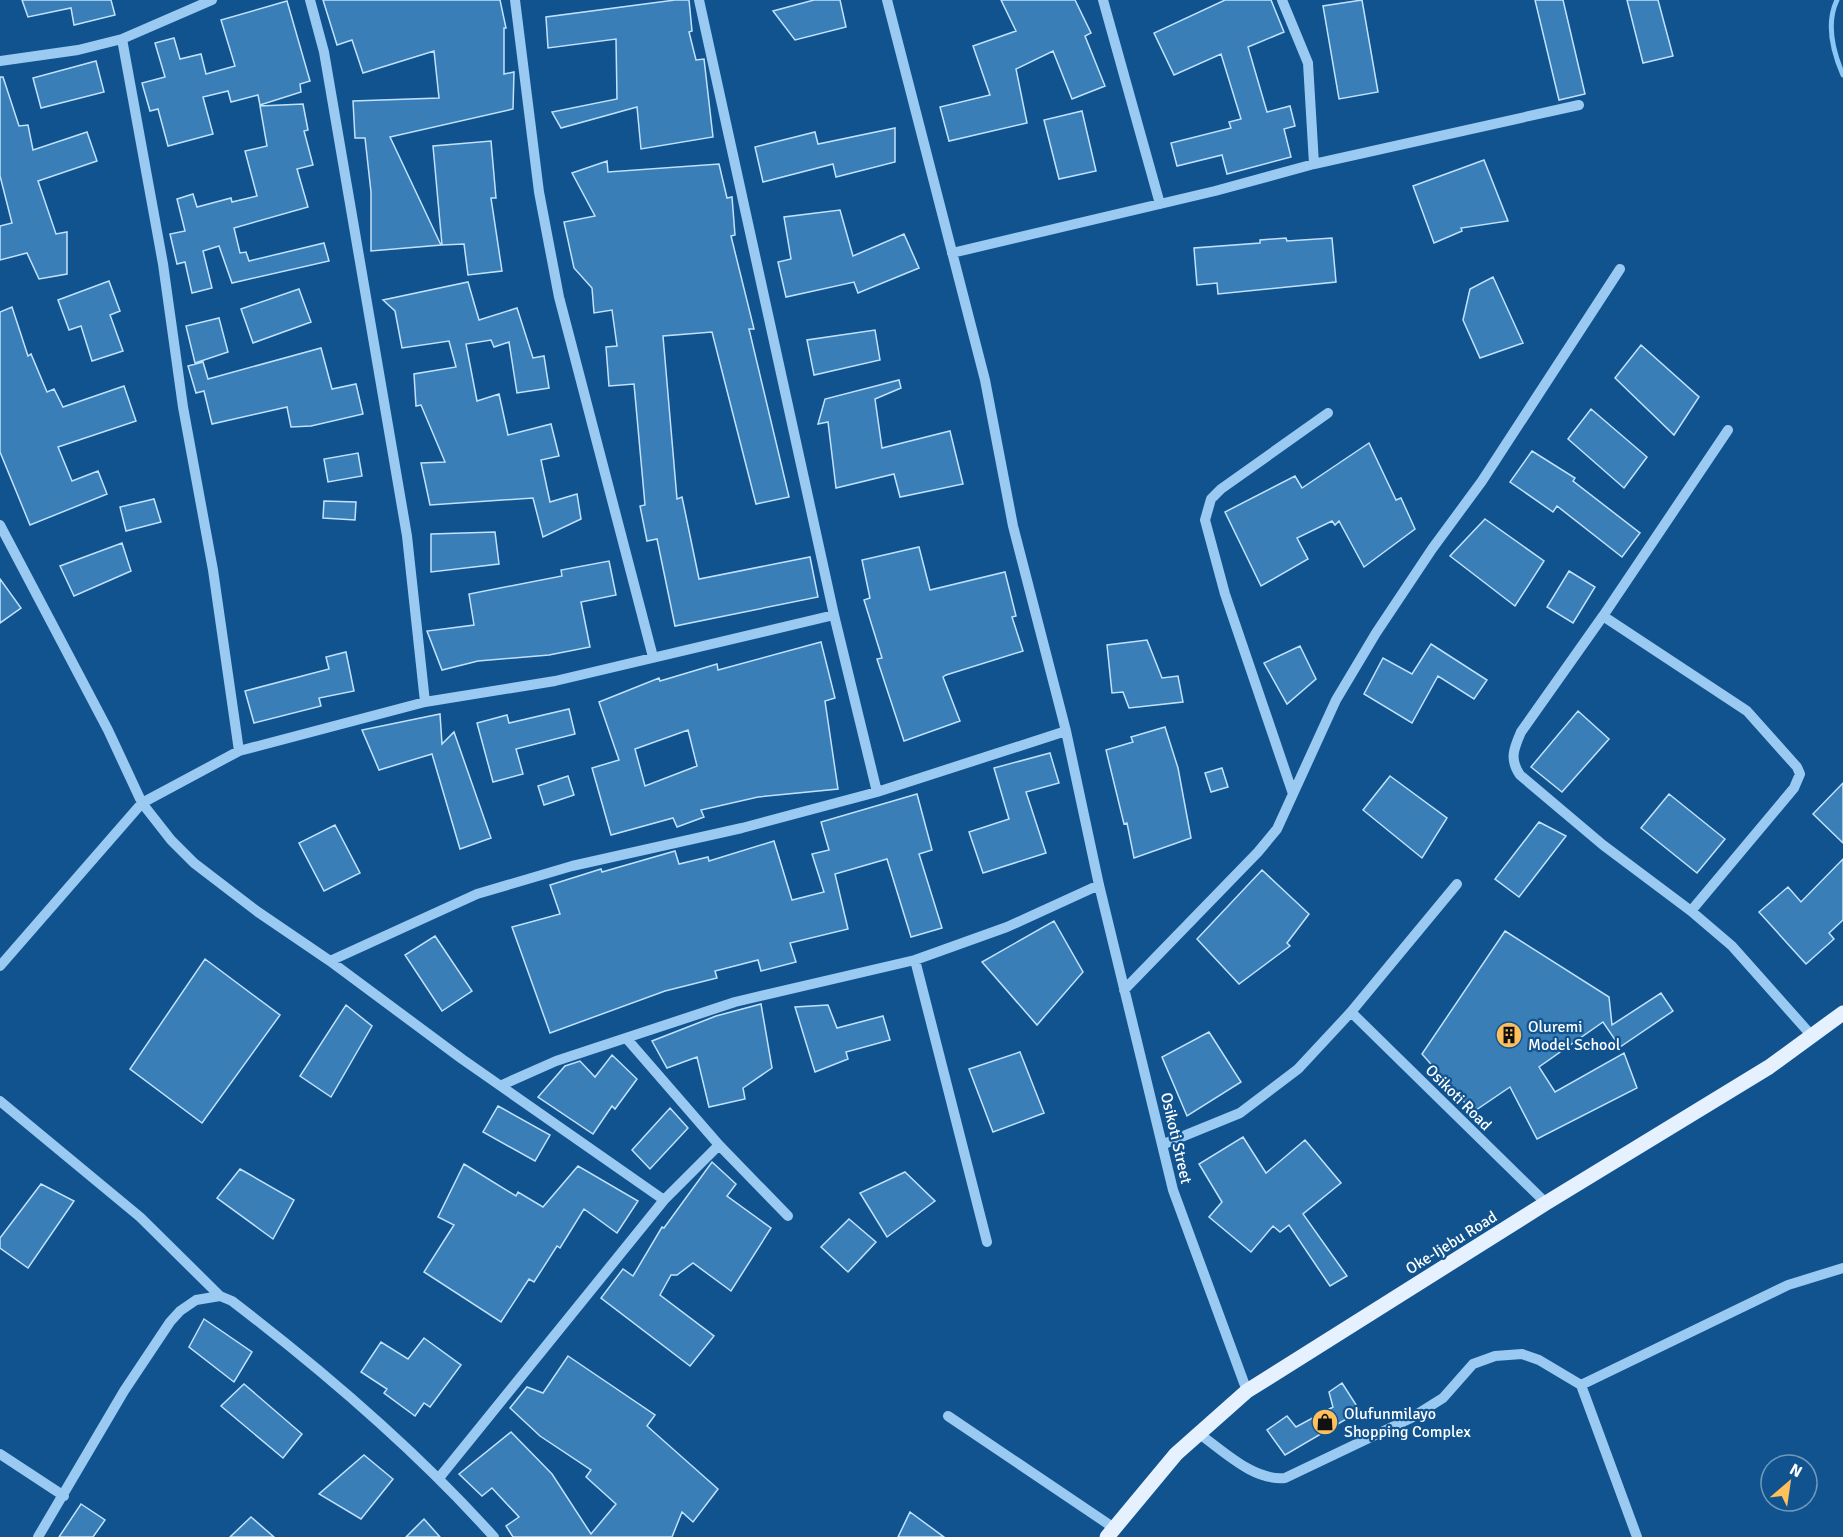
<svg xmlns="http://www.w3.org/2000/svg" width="1843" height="1537" font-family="Signika,sans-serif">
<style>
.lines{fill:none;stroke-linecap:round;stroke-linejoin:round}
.stream{stroke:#8bc7f6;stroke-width:5}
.building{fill:#397eb7;stroke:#c1e2fd;stroke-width:1.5;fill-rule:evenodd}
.minor{stroke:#9acaf2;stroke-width:10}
.major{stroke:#e5f1ff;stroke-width:15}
.labels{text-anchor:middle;stroke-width:4.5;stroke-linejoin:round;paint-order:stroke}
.poi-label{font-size:16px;fill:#fff;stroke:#11538e;text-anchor:start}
.street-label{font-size:16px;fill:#fff;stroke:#11538e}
</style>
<rect width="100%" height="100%" fill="#11538e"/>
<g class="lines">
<path class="stream" d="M1837 0C1826 23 1833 52 1843 75"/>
</g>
<path class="building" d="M22 0H111L115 15 74 25 71 8 28 17Z
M323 0H500L506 28H504V74L514 72 513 109 390 137 441 245 371 251V192L365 138H355L353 101 439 98 434 51 363 73 352 40 337 45Z
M675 0H689L692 31 689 32 696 60 704 59 713 137 641 149 637 107 561 128 552 112 617 99 616 39 548 48 546 17Z
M814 0H840L846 27 795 40 773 11Z
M1001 0H1075L1091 33 1085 36 1105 86 1072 99 1053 51 1016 69 1027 123 949 141 940 107 990 95 973 46 1016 31Z
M1225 0H1271L1284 32 1248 47 1267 112 1290 106 1295 126 1284 129 1291 157 1227 174 1222 155 1177 166 1171 143 1231 128 1229 122 1241 119 1221 54 1174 75 1154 33Z
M1362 0 1378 92 1339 99 1323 6Z
M1535 0H1563L1585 94 1559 100Z
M1627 0H1658L1673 56 1643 63Z
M287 1 310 81 300 84 301 92 260 105 258 95 231 102 228 91 203 97 213 134 168 146 158 109 150 111 142 83 165 77 155 43 174 38 180 59 201 54 206 74 235 66 221 20Z
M96 61 104 92 41 108 33 78Z
M0 77H3L19 126 28 125 33 150 87 132 97 161 38 181 56 234 67 232V274L39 279 27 253 0 260V226L12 223 0 176Z
M303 104 308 130 304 131 313 165 297 169 308 207 234 228 240 253 246 252 249 261 324 243 329 261 232 283 219 246 203 251 212 288 192 293 185 262 177 264 170 234 185 231 177 199 193 194 197 207 231 198 232 202 257 196 245 151 267 146 260 106Z
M1082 111 1096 171 1059 179 1044 120Z
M895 128V162L836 177 833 164 763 182 755 147 815 132 818 144Z
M491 141 496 198H491L502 271 468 275 464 244 442 245 433 146Z
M1484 160 1508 221 1461 228 1462 231 1434 243 1413 186Z
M607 161 608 172 719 164 727 198 732 197 735 235 731 236 754 329H749L789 497 756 504 712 332 663 336 677 499 682 497 699 579 810 557 818 597 675 626 657 539 647 541 640 506 645 505 634 384 609 386 606 347 617 346 612 310 594 313 592 288 574 268 564 222 595 216 572 173Z
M840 210 853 256 904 234 919 268 858 293 854 282 786 297 778 262 791 259 784 217Z
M1286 238 1287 241 1332 238 1336 282 1218 294 1217 283 1197 285 1194 248 1260 243V240Z
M1493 277 1523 343 1480 358 1463 320 1470 289Z
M109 281 120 311 110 315 123 351 92 361 81 326 69 330 58 300Z
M468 282 479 320 517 308 533 358 544 356 549 388 517 393 509 342 494 347 491 340 466 344 477 401 499 394 508 435 551 424 559 456 541 460 550 502 577 494 581 519 543 537 533 498 430 505 421 463 445 462 421 405 416 406 414 374 456 367 449 341 402 348 395 311 383 300Z
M299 289 311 322 253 343 241 309Z
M12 307 28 356 31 354 47 392 54 389 63 407 124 386 136 421 58 447 72 481 98 471 107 494 30 525 0 452V312Z
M219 318 228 352 195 363 186 326Z
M875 330 880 360 814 375 807 340Z
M1641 345 1699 397 1674 435 1615 378Z
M321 348 332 389 356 384 363 414 311 426 291 427 287 407 212 424 204 391 196 393 188 366 203 362 208 379Z
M899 380 901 388 875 399 882 448 950 431 963 484 900 497 894 474 836 488 828 422 818 424 825 399Z
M1591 409 1647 457 1624 488 1568 439Z
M1369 443 1396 500 1401 498 1415 529 1364 567 1339 521 1335 525 1332 521 1297 538 1308 559 1261 586 1225 512 1295 476 1302 488Z
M1532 451 1575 478 1573 481 1640 533 1622 557 1557 506 1553 512 1510 482Z
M358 453 362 476 328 482 324 459Z
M154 499 161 522 126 531 120 507Z
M324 501 356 502 355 520 323 518Z
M1485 519 1544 561 1515 606 1450 556Z
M495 532 499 564 431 572V534Z
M122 543 131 571 74 596 60 566Z
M919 547 930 590 1005 572 1016 616 1012 617 1023 651 946 675 943 677 960 721 904 741 877 659 882 658 864 600 870 598 862 560Z
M609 561 616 595 581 602 590 647 549 655 478 661 442 670 427 631 474 625 469 594 562 576 561 570Z
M1569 571 1595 587 1573 623 1547 607Z
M0 579 21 608 0 623Z
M1147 640 1162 678 1178 676 1183 702 1129 708 1123 692 1112 693 1107 645Z
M821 642 835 698 825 701 838 789 758 797 701 810 704 817 677 827 673 818 611 835 592 768 619 760 599 702 659 678 660 681 717 664 718 670ZM688 730 697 766 645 786 635 749Z
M1431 644 1487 680 1474 699 1438 676 1412 723 1364 694 1383 658 1412 674Z
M1300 646 1316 679 1287 704 1264 663Z
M346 652 354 691 319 698 321 706 254 723 245 691 329 669 326 657Z
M569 709 575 734 516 749 523 774 493 782 477 723 507 715 509 723Z
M1578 711 1609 739 1562 792 1531 767Z
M440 714 442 744 454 732 491 838 460 849 432 754 379 770 362 730Z
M1165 727 1178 768 1191 838 1134 858 1127 823 1124 824 1106 750 1133 742 1131 737Z
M1050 753 1059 783 1026 792 1046 853 983 873 969 832 1009 819 994 768Z
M1222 768 1228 787 1211 792 1205 773Z
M568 776 574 795 544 805 538 786Z
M1390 776 1447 818 1422 858 1363 810Z
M1843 783V843L1813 814Z
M917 794 932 850 919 854 942 928 911 937 887 859 835 874 848 929 790 943 796 962 761 971 758 960 715 971 717 978 665 991 550 1033 512 927 560 914 550 885 601 869 602 872 675 851 679 864 708 857 709 861 774 841 792 900 824 892 812 854 829 850 821 822Z
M1669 794 1725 839 1697 873 1641 828Z
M1539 822 1566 836 1519 897 1495 879Z
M335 825 360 873 324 891 299 843Z
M1843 859V920L1829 933 1834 939 1806 964 1759 912 1788 887 1801 902Z
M1262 870 1309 914 1287 943 1290 946 1239 984 1197 939Z
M1054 921 1083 972 1037 1025 982 962Z
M1505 931 1609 997 1612 1025 1661 993 1673 1011 1620 1047 1603 1022 1539 1067 1555 1092 1624 1053 1637 1088 1537 1139 1510 1087 1473 1112 1422 1054Z
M435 936 472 991 442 1011 405 955Z
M205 959 280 1015 202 1123 130 1069Z
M761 1004 772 1068 743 1088 745 1099 709 1107 697 1057 667 1068 652 1041 716 1016Z
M346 1005 372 1026 331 1097 300 1076Z
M828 1005 837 1028 883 1016 890 1040 846 1052 848 1059 815 1072 795 1007Z
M1209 1032 1241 1082 1187 1116 1162 1057Z
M1020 1052 1044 1113 993 1132 969 1069Z
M612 1055 637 1079 615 1109 612 1106 593 1134 538 1097 565 1066 580 1061 595 1077Z
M498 1106 550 1135 535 1161 483 1132Z
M670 1108 688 1128 650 1169 632 1150Z
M1243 1137 1266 1173 1305 1140 1341 1183 1303 1214 1347 1276 1330 1286 1289 1225 1280 1232 1273 1226 1251 1252 1209 1217 1222 1202 1199 1164Z
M712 1162 736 1184 727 1196 771 1228 731 1291 693 1263 677 1275H671L660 1295 714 1336 690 1366 601 1298 623 1269 633 1276 662 1227 664 1228Z
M464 1164 516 1196 518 1192 543 1207 578 1166 638 1201 617 1233 584 1209 560 1248 557 1246 534 1282 529 1279 501 1322 424 1272 454 1225 438 1217Z
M240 1169 294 1200 273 1239 217 1198Z
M905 1172 935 1201 887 1237 860 1193Z
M41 1184 74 1201 28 1268 0 1248V1238Z
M849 1219 876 1242 848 1272 821 1247Z
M204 1319 252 1352 234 1382 189 1347Z
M424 1338 461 1365 430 1407 424 1403 415 1416 384 1393 387 1389 361 1372 381 1342 408 1359Z
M568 1356 655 1415 647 1426 718 1489 693 1522 682 1512 672 1537H513L506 1526 519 1517 492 1488 482 1496 459 1474 511 1432 552 1474 591 1534 616 1504 586 1477 591 1470 540 1436 510 1408 527 1387 543 1393Z
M1342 1383 1360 1411 1285 1455 1267 1430 1287 1416 1296 1427 1333 1407 1329 1392Z
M244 1384 302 1434 283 1458 221 1406Z
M364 1455 393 1479 361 1519 319 1494Z
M81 1504 105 1520 93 1537H59Z
M910 1512 944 1537H898Z
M251 1517 274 1537H230Z
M424 1519 440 1537H406Z"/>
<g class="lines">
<path class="minor" d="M310 0 324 52 407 536 425 702
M515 0 539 192 559 297 653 657
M699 0 834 615 877 792
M887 0 985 380 1013 526 1066 731
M1103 0 1160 204
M1282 0 1308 63 1314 164
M122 39 163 264 183 407 213 570 239 751
M0 61 78 50 122 39 212 0
M952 253 1215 191 1314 164 1579 105
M1728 430 1603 616 1521 732C1514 748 1509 759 1520 775L1603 845 1691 911 1732 946 1812 1036
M0 525 108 730 142 803 171 840 194 863 258 912 330 961 462 1059 664 1200
M1603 616 1747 711 1797 767 1800 774 1794 788 1691 911
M1293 794 1225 594 1205 520 1211 499 1221 489 1328 413
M915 960 987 1242
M330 961 477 894 572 866 742 828 877 792 1066 731 1099 885 1173 1190 1247 1391
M0 966 142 803 239 751 425 702 555 681 834 615
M1124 990 1258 852 1277 829 1336 700 1376 633 1432 549 1482 481 1620 269
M1351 1012 1546 1203
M627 1039 719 1145 788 1216
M502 1085 556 1061 735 1002 915 960 1007 927 1099 885
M0 1101 140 1217 220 1296 232 1301C326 1373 415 1449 494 1537
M1164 1144 1240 1113 1298 1069 1351 1012 1457 884
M1581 1385 1788 1285 1843 1268
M948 1416 1114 1528
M1198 1433C1224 1451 1253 1481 1285 1478L1411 1418 1443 1398 1473 1364 1495 1356 1522 1354 1539 1360 1581 1385 1637 1537
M0 1454 64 1496
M439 1478 664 1200 719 1145
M38 1537 124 1391 170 1322 180 1311 196 1300 220 1296"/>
<path class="major" d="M1107 1537 1176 1454 1247 1391 1546 1203 1769 1067 1843 1013"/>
</g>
<defs>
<symbol id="building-disc" viewBox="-11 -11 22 22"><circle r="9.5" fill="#ffc05b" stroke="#11538e"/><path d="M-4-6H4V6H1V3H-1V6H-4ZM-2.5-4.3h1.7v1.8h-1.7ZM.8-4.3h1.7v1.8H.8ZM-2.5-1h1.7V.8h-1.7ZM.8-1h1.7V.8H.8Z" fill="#111"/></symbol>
<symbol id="shop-disc" viewBox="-11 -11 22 22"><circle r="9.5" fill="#ffc05b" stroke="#11538e"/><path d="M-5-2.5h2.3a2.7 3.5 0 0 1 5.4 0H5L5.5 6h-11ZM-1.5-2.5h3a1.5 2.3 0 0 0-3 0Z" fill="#111"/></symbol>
</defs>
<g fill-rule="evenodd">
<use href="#building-disc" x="1494" y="1020" width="30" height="30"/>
<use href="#shop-disc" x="1310" y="1407" width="30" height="30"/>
</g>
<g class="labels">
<g class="poi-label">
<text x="1528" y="1032">Oluremi<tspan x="1528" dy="18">Model School</tspan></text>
<text x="1344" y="1419">Olufunmilayo<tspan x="1344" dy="18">Shopping Complex</tspan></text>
</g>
<g class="street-label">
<text transform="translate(1459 1097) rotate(45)" y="6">Osikoti Road</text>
<text transform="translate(1177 1138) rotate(77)" y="6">Osikoti Street</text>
<text transform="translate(1451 1242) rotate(-32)" y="6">Oke-Ijebu Road</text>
</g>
</g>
<g transform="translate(1789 1483) rotate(29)"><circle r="28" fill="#11538e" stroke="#7098bb" stroke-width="1.5"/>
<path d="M0-4.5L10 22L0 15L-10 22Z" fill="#ffc05b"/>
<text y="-9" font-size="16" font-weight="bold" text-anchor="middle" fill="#ffffff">N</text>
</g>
</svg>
